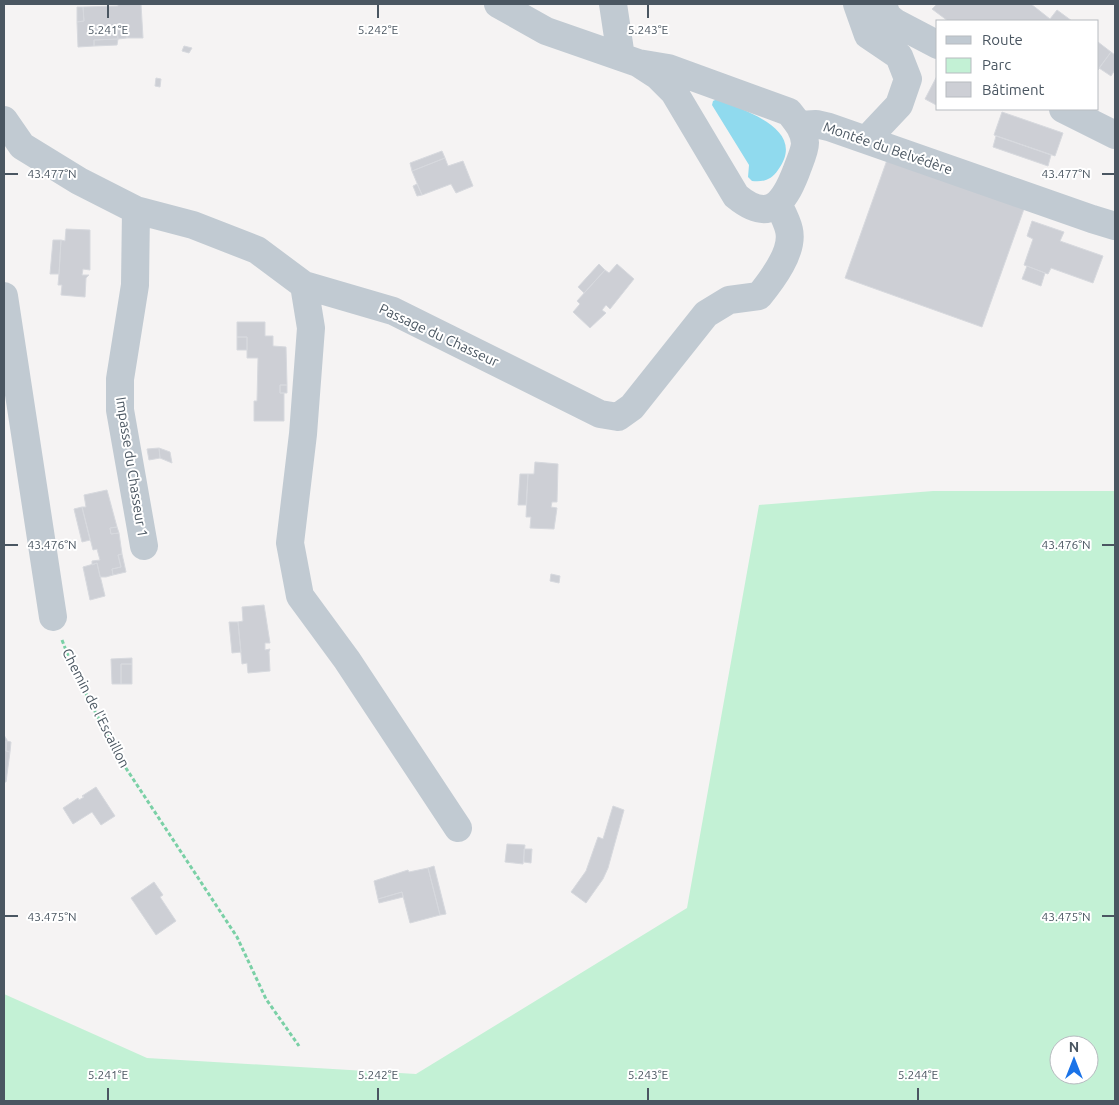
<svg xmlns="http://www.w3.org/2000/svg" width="1119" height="1105" font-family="Ubuntu,sans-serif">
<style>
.green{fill:#c3f1d5;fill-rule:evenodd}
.water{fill:#90daee}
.building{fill:#cdcfd5;stroke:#d7d9de}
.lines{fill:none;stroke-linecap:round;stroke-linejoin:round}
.path{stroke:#7ad0a6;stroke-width:3;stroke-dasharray:4 2.5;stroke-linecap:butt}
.minor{stroke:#c1cad2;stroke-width:28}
.ticks{fill:none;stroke:#4a5661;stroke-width:2}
.labels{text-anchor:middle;stroke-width:4;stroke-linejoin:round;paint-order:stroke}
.street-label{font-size:14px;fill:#4a5661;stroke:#fff}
.ticks-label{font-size:12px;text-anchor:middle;fill:#4a5661;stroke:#fff;stroke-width:4;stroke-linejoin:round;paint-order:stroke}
</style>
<rect width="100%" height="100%" fill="#f5f3f3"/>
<path class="green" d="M933 491H1115V1101H4V994L147 1058 416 1074 687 908 759 505ZM1059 1045H1089V1075H1059Z"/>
<path class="water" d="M717 99C745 111 808 129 778 170 771 180 764 182 752 181L748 177 749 165 712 105 713 101Z"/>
<path class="building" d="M118 4H141L143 38H127V30H117L118 39 94 40V46L78 47 77 22 84 21 83 7 118 6Z
M937 4H1031L1050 19 1057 10 1072 21H948L932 9Z
M77 7H83L84 21 77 22Z
M117 30H127V38L118 39Z
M118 39 117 45 94 46V40Z
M1098 42 1111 52 1098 70Z
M184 46 192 48 189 53 182 51Z
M1111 52 1115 55V70L1111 76 1099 68Z
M938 74V106L925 99Z
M156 78 161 79 160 87 155 86Z
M1002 112 1063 133 1055 156 994 135Z
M996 136 1051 155 1048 166 993 147Z
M442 151 445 158 412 171 410 163Z
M445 158 448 166 463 161 473 186 456 193 451 184 422 195 412 171Z
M887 160 1024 209 982 327 845 278Z
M417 184 422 195 417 196 413 186Z
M1032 221 1064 232 1060 241 1103 256 1093 283 1051 268 1048 274 1024 265 1033 239 1027 236Z
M66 229 90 230V270L83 269 82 275H89L86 278 85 297 61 295 62 285H58L59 274 61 240 65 241Z
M53 240H61L59 274H50Z
M599 264 605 270 584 293 578 287Z
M617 264 634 279 610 309 606 305 602 310 606 313 590 328 573 312 580 304 577 301 605 270 609 273Z
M1027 266 1045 273 1041 286 1022 279Z
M237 322H265V336H273V346L286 347 287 385H280V393H284V421H254V401H257L258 358H247V337H237Z
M237 337H247V350H237Z
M280 385H287V393H280Z
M159 448 160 458 149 460 147 449Z
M159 448 170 452 172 463 160 458Z
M535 462 558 464 557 502H552L551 507 557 508 554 529 530 528 531 517H526L528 474H534Z
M520 474H528L526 505H518Z
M107 490 117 527 110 528 111 534 119 533 122 554 118 555 121 567 112 569 113 575 106 577H100L97 563 92 565V561L100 560 97 549 93 550 82 507H86L84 495Z
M82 507 90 540 82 542 74 509Z
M117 527 119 533 111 534 110 528Z
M122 554 126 572 113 575 112 569 121 567 118 555Z
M97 563 105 596 90 600 83 567Z
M551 574 560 576 559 583 550 581Z
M264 605 270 643H265V650L270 649 269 652 270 671 248 673 247 663 242 664 238 622 243 621 242 607Z
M229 622H238L241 652 232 653Z
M132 658V664H121V684H112L111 659Z
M121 664H132V684H121Z
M4 735 7 740 6 751 10 752 6 782H4Z
M6 741 11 742 10 752 6 751Z
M96 787 115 816 101 825 92 812 73 824 63 808 78 798 79 800 84 797 82 796Z
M613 806 624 810 608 868 603 879 586 903 571 892 586 871 598 837 603 839Z
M507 844 525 845 523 864 505 862Z
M524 849H532L531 863 524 862Z
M434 866 446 914 440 915 428 868Z
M428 868 440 915 410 923 402 892 378 899 374 881 408 870 409 872Z
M154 882 163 895 160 897 176 921 156 935 131 898Z
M402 892 403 897 379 903 378 899Z"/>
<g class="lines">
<path class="path" d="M62 640 72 666 116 753 237 937 266 999 299 1046"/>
<path class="minor" d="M498 4 546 31 638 63 668 68 789 112C797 122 804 130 805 143 805 151 799 163 796 172 783 205 769 223 736 196L674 92 658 76 638 63
M613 4 621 57
M857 4 868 35 899 56 908 79 899 105 866 140
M883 4 887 16 896 23 938 45
M1063 109 1115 135
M4 120 22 146 79 181 136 210 193 225 257 250 304 285 393 311 600 414 618 417 632 407 706 314 729 300 759 296C772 280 794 251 789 230 787 221 782 212 778 204
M799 125 816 124 829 127 1092 219 1115 226
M136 210 135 285 120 379V410L144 546
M304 285 311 328 303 434 290 543 300 596 347 660 458 828
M4 296 53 617"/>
</g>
<path class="ticks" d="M108 5V18M378 5V18M648 5V18M5 174H18M1102 174H1114M5 545H18M1102 545H1114M5 916H18M1102 916H1114M108 1088V1100M378 1088V1100M648 1088V1100M918 1088V1100"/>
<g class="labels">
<g class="street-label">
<text transform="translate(888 148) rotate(19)" y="5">Montée du Belvédère</text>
<text transform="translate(439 335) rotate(25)" y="5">Passage du Chasseur</text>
<text transform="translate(132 467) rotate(81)" y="5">Impasse du Chasseur 1</text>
<text transform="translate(96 708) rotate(63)" y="5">Chemin de l'Escaillon</text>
</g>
</g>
<g class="ticks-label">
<text x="108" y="34">5.241°E</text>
<text x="378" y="34">5.242°E</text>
<text x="648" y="34">5.243°E</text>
<text x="52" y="178">43.477°N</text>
<text x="1066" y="178">43.477°N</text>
<text x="52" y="549">43.476°N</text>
<text x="1066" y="549">43.476°N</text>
<text x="52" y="921">43.475°N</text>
<text x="1066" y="921">43.475°N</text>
<text x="108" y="1079">5.241°E</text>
<text x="378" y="1079">5.242°E</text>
<text x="648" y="1079">5.243°E</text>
<text x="918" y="1079">5.244°E</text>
</g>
<rect width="1119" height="1105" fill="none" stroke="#4a5661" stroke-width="10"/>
<rect x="936" y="20" width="162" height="90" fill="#ffffff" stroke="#b7bbc0"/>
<rect x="946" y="36" width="25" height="8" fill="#c1cad2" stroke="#b7bbc0"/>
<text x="982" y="45" font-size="15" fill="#4a5661">Route</text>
<rect x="946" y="58" width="25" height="15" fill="#c3f1d5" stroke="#b7bbc0"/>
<text x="982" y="70" font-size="15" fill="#4a5661">Parc</text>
<rect x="946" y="82" width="25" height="15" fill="#cdcfd5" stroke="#b7bbc0"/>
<text x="982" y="95" font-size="15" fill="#4a5661">Bâtiment</text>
<g transform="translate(1074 1060)"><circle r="24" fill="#ffffff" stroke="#b7bbc0"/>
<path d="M0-4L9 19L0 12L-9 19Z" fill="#1a73e8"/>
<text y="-8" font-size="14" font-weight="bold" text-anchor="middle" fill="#4a5661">N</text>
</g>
</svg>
